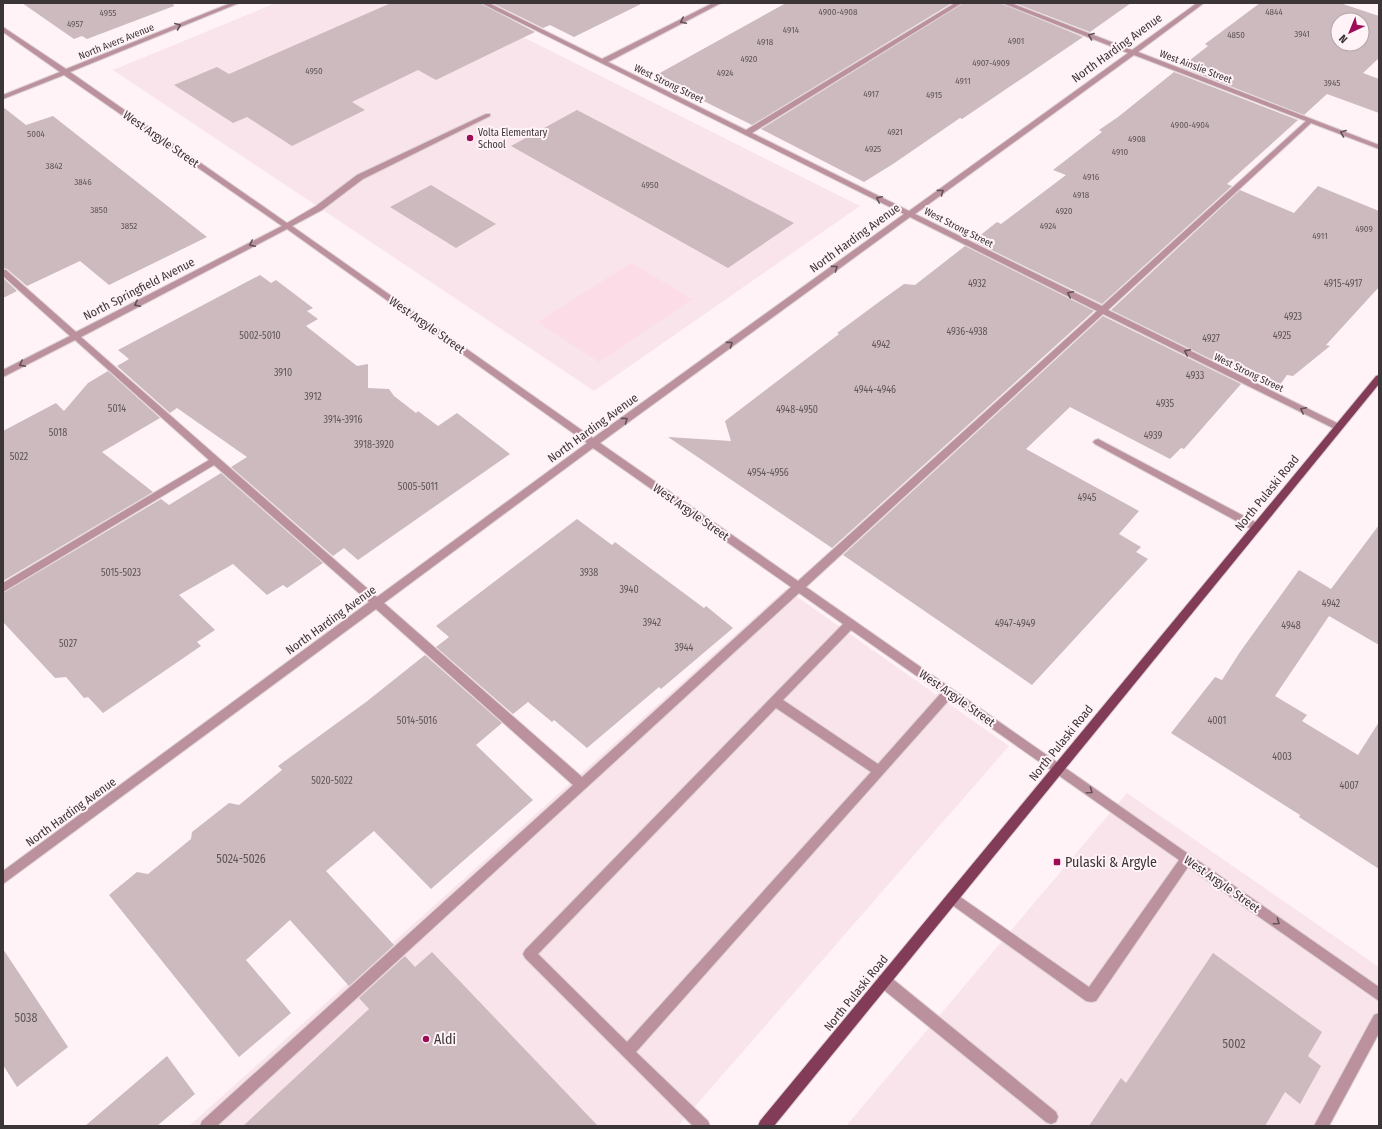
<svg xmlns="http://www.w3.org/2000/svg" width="1382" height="1129" font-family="'Fira Sans Condensed',sans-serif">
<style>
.built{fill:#fae4eb}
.green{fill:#fcdce6}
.building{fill:#ccbabf;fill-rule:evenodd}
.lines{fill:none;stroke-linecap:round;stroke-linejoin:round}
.minor-casing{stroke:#dcd1d4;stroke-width:2}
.major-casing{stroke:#dcd1d4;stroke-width:2}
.minor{fill:#bb919e;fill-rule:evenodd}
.major{fill:#823c57;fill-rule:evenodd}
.oneway{stroke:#625156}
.poi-dot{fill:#9d0c57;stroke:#fff3f7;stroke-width:1.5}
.labels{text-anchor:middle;stroke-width:4;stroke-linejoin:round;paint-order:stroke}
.far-number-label{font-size:9px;fill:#605659}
.far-street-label{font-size:10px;fill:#3c3537;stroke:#fff3f7}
.far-poi-label{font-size:10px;fill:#3c3537;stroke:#fff3f7;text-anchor:start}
.number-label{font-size:10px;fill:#605659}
.street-label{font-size:12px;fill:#3c3537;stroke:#fff3f7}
.near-number-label{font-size:12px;fill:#605659}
.near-poi-label{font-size:14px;fill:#3c3537;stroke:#fff3f7;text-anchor:start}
</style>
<rect width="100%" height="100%" fill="#fff3f7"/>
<path class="built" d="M276 3H455L860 206 594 391 113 70Z
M786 589 1009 746 678 1126H189Z
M1127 793 1379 967V1009L1314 1126H846Z"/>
<path class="green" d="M631 263 692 299 599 362 538 322Z"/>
<path class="building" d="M22 3H173L174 6 87 39 82 36 74 39Z
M391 3H480L535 32 436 80 418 70 352 102 365 110 292 146 247 117 233 123 174 85 217 67 229 74Z
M492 3H643L574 37 550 25 543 28Z
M786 3H952L752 125 657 78 662 76 658 74Z
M963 3H1001L1083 37 962 119 960 118 893 164 864 182 761 129Z
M1015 3H1131L1090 32Z
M1260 3H1340L1379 16V58L1363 73 1379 79V113L1327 94 1304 115 1181 67 1208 46 1205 44ZM1338 20H1362V44H1338Z
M1174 72 1298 120 1227 184 1232 186 1102 304 973 241 997 222 1001 224 1066 175 1053 170 1102 132 1099 130 1118 117Z
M3 107 26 125 53 116 207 237 109 285 80 261 27 286 7 269 3 268Z
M577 110 794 223 728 268 511 146Z
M431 185 496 224 456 248 390 207Z
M1318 186 1379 211V287L1326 345 1330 346 1293 376 1287 375 1279 386 1252 372 1247 377 1111 310 1240 190 1294 213Z
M965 246 1094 311 832 548 668 437 731 441 725 421 839 334 837 333 883 299 904 284 915 285Z
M260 275 271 283 276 280 313 308 307 311 318 319 306 326 357 366 368 364V388L389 389 394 396 416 413 418 411 438 426 457 413 510 454 358 560 344 548 333 556 231 467 247 457 177 408 170 413 117 366 129 359 118 350Z
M3 278 17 291 3 298Z
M1103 316 1241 384 1184 449 1181 448 1170 459 1070 407 1026 449 1139 511 1119 534 1141 547 1136 552 1148 559 1032 685 843 555Z
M108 371 160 418 102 452 153 492 3 581V431L56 403 64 411 88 383Z
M221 473 323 563 287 588 283 585 267 595 233 564 179 595 215 630 197 642 201 646 103 713 88 697 84 698 66 677 55 678 3 622V593L161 499 169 505Z
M577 519 612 545 615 542 704 608 706 606 733 628 661 689 659 687 587 748 554 720 552 722 528 702 513 714 436 647 449 637 436 626Z
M1379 525V645L1329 616 1275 696 1307 715 1302 721 1358 755 1379 722V869L1299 817 1300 815 1171 733 1215 677 1222 680 1240 652 1299 570 1331 589Z
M425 655 502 723 476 745 533 800 431 889 374 831 326 871 394 945 349 986 290 920 246 960 291 1013 239 1057 109 895 137 872 148 874 191 839 192 832 229 803 239 805 282 770 278 766 366 702Z
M3 949 68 1047 17 1087 3 1065Z
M432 952 598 1126H243L369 1009 359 998 405 956 415 967Z
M1213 953 1322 1032 1308 1056 1321 1066 1300 1104 1285 1092 1265 1126H1089L1121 1078 1126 1083Z
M167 1056 195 1094 157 1126H85Z"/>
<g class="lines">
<defs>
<path id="minor" d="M231 3H239L70 72 287 223 316 206 357 175 486 114H490V116L363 179 322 210 292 226 593 438 904 214 481 3H489L602 59 713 3H721L608 62 746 130 955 3H962L752 133 909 211 1128 53 1002 3H1011L1132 50 1197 3H1204L1138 52 1379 145V149L1311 123 1108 310 1341 425 1343 427 1341 429H1335L1103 314 806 587 1379 987V1001L1188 867 1096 1001 1091 1002 1086 1001 948 902 946 898 948 894 952 892 956 894 1089 987 1179 860 950 699 636 1052 708 1121 710 1126H693L525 958 523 954 525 950 843 624 799 593 217 1126H200L202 1121 573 785 376 609 3 884V871L369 602 214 465 3 592V583L209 460 75 340 3 377V370L70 336 3 276V270H6L76 332 282 226 64 75 3 99V95L60 72 3 32V27L66 69ZM1134 55 1306 121 1102 306 915 214ZM910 217 1097 311 798 581 600 443ZM287 229 587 443 377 597 81 337ZM593 448 791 587 582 777 384 603ZM851 630 941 693 878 764 783 700ZM776 708 871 772 627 1042 538 954Z
M1098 439 1259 524 1261 527 1259 530H1253L1095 444 1093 442 1095 440Z
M884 975 889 976 1056 1112 1058 1117 1056 1122 1051 1124 1046 1122 879 986 878 981 879 976Z
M1379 1013V1033L1329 1126H1314L1374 1015Z"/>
<path id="major" d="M1379 375V384L774 1126H758L760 1121 1376 376Z"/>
</defs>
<use href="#minor" class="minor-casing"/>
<use href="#major" class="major-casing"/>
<use href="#minor" class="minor"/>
<use href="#major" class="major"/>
</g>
<defs><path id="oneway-chevron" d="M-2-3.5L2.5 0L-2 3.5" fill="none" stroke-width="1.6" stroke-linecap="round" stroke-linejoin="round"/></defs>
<g class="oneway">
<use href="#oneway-chevron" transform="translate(683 21) rotate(153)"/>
<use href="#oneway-chevron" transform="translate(178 26) rotate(-22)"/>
<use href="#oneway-chevron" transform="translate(1091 36) rotate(-159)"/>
<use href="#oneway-chevron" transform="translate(1343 133) rotate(-159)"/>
<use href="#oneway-chevron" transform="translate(941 192) rotate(-36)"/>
<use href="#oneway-chevron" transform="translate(879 199) rotate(-154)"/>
<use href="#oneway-chevron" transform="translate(252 244) rotate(153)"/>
<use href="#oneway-chevron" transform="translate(835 268) rotate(-36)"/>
<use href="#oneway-chevron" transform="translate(1070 294) rotate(-153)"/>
<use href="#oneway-chevron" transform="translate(137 304) rotate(153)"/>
<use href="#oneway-chevron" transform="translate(730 344) rotate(-36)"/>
<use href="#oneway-chevron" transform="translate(1187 352) rotate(-154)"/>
<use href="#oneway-chevron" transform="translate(22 364) rotate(153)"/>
<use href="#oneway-chevron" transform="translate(1303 410) rotate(-153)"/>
<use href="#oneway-chevron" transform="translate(625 420) rotate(-36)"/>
<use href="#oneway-chevron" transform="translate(1090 791) rotate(35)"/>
<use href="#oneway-chevron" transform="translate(1277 922) rotate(35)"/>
</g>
<g class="poi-dot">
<circle cx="470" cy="138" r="4"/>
<rect x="1053" y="858" width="8" height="8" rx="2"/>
<circle cx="426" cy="1039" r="4"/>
</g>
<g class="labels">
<g class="far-number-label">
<text x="838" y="15">4900-4908</text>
<text x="1274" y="15">4844</text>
<text x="108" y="16">4955</text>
<text x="75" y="27">4957</text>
<text x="791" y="33">4914</text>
<text x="1302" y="37">3941</text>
<text x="1236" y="38">4850</text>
<text x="1016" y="44">4901</text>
<text x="765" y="45">4918</text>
<text x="749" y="62">4920</text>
<text x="991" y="66">4907-4909</text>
<text x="314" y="74">4950</text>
<text x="725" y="76">4924</text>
<text x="963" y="84">4911</text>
<text x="1332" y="86">3945</text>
<text x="871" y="97">4917</text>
<text x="934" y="98">4915</text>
<text x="1190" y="128">4900-4904</text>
<text x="895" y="135">4921</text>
<text x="36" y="137">5004</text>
<text x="1137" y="142">4908</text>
<text x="873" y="152">4925</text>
<text x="1120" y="155">4910</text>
<text x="54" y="169">3842</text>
<text x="1091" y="180">4916</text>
<text x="83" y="185">3846</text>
<text x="650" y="188">4950</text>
<text x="1081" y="198">4918</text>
<text x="99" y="213">3850</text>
<text x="1064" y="214">4920</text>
<text x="129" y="229">3852</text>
<text x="1048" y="229">4924</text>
<text x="1364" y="232">4909</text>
<text x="1320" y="239">4911</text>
</g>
<g class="far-street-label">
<text transform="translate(116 41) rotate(-22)" y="4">North Avers Avenue</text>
<text transform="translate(1196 66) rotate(21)" y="4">West Ainslie Street</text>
<text transform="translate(669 83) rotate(26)" y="4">West Strong Street</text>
<text transform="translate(959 227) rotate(27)" y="4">West Strong Street</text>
<text transform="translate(1249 372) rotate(26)" y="4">West Strong Street</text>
</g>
<g class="far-poi-label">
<text x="478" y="136">Volta Elementary<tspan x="478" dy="12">School</tspan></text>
</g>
<g class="number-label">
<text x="977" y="287">4932</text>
<text x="1343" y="287">4915-4917</text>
<text x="1293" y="320">4923</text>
<text x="967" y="335">4936-4938</text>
<text x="260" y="339">5002-5010</text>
<text x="1282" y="339">4925</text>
<text x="1211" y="342">4927</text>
<text x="881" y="348">4942</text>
<text x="283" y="376">3910</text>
<text x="1195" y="379">4933</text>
<text x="875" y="393">4944-4946</text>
<text x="313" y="400">3912</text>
<text x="1165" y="407">4935</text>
<text x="117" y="412">5014</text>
<text x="797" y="413">4948-4950</text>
<text x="343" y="423">3914-3916</text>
<text x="58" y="436">5018</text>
<text x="1153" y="439">4939</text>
<text x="374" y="448">3918-3920</text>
<text x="19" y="460">5022</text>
<text x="768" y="476">4954-4956</text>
<text x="418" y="490">5005-5011</text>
<text x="1087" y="501">4945</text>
<text x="121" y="576">5015-5023</text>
<text x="589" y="576">3938</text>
<text x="629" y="593">3940</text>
<text x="1331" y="607">4942</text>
<text x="652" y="626">3942</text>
<text x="1015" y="627">4947-4949</text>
<text x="1291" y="629">4948</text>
<text x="68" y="647">5027</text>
<text x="684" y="651">3944</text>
<text x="417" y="724">5014-5016</text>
<text x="1217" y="724">4001</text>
<text x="1282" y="760">4003</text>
<text x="332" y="784">5020-5022</text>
<text x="1349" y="789">4007</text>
</g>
<g class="street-label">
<text transform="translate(1117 48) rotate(-36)" y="4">North Harding Avenue</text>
<text transform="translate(161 139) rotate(35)" y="4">West Argyle Street</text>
<text transform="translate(855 238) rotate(-36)" y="4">North Harding Avenue</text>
<text transform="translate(139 289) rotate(-27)" y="4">North Springfield Avenue</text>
<text transform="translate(427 325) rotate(35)" y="4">West Argyle Street</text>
<text transform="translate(593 428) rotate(-36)" y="4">North Harding Avenue</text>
<text transform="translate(1267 493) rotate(-51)" y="4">North Pulaski Road</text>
<text transform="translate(691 512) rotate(35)" y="4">West Argyle Street</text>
<text transform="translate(331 620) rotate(-36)" y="4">North Harding Avenue</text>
<text transform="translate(957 698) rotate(35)" y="4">West Argyle Street</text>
<text transform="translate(1061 743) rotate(-51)" y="4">North Pulaski Road</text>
<text transform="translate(71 812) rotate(-36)" y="4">North Harding Avenue</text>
<text transform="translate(1222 884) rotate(35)" y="4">West Argyle Street</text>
<text transform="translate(856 993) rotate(-51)" y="4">North Pulaski Road</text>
</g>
<g class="near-number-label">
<text x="241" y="863">5024-5026</text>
<text x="26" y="1022">5038</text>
<text x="1234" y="1048">5002</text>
</g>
<g class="near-poi-label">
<text x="1065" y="867">Pulaski &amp; Argyle</text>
<text x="434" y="1044">Aldi</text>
</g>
</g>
<rect width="1382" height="1129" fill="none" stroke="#3c3537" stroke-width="8"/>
<g transform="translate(1350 32) rotate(224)"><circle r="19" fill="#fff3f7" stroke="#b1a7aa"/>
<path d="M0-3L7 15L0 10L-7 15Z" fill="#9d0c57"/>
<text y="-6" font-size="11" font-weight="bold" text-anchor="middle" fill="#3c3537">N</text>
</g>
</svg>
